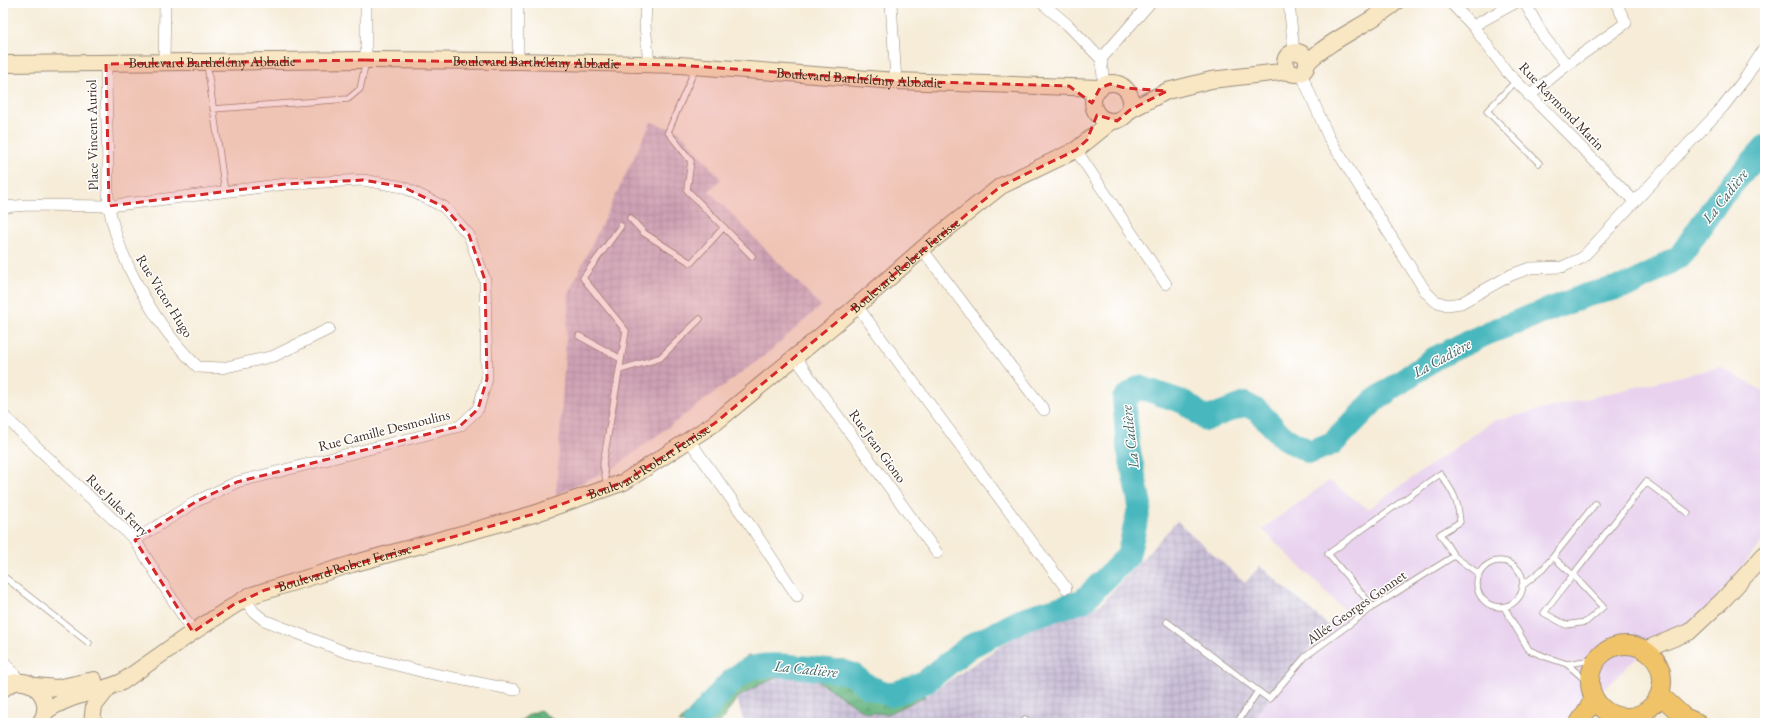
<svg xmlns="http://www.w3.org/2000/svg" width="1768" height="726" font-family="'EB Garamond',serif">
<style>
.built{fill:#e8d2ee}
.industrial{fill:url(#industrial-grid)}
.forest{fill:url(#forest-crowns);stroke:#50704f}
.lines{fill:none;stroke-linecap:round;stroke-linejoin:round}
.river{stroke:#48b8be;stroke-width:24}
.lane-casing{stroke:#988b7b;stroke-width:7}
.street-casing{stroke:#988b7b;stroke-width:12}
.secondary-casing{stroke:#988b7b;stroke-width:18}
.primary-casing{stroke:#988b7b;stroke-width:20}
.lane{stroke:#fff;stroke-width:5.5}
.street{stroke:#fff;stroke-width:11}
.secondary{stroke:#f9e7c3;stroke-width:16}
.primary{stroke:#f1c369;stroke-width:18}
.marked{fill:#d62828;fill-opacity:0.2;stroke:#d62828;stroke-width:3;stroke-dasharray:8 5;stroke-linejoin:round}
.labels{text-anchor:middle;stroke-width:3;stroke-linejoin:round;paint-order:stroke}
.street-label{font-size:14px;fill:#3b2a1e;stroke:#fff}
.water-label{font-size:15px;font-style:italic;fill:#40635e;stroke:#fff}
</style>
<defs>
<pattern id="industrial-grid" width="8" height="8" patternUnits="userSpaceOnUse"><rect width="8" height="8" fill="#c9bfd7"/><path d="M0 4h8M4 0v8" fill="none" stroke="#aea4b8"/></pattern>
<pattern id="forest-crowns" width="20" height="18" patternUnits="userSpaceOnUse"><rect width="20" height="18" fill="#66b580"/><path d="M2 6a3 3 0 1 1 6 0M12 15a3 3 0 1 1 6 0" fill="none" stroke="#559368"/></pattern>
</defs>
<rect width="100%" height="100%" fill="#fff"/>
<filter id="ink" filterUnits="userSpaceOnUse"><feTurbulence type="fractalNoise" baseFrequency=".025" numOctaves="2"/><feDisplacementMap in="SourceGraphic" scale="8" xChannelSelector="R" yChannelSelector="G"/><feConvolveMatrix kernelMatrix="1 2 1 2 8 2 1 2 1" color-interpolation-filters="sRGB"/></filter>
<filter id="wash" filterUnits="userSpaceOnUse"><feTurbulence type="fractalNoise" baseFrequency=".012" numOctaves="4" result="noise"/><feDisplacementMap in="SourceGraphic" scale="16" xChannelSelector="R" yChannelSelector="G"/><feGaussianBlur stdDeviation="0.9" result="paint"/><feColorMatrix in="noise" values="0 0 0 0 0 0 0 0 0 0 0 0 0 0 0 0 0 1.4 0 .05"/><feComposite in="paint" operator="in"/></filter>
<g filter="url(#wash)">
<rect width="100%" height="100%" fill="#f6ecd8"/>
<path class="built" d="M1720 367 1765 392V538L1689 632 1644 650 1594 699 1579 723H1281L1255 715 1328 625 1345 611 1262 529 1329 481 1368 509 1493 421Z"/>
<path class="industrial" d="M651 122 679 131 721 179 709 191 821 306 764 356 616 466 556 495 569 292Z
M1177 521 1245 583 1260 566 1328 625 1255 715 1281 723H744L737 698 761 684 785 675 815 679 865 712 887 714 926 696 1029 627 1100 605Z"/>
<path class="forest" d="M748 656 846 660 881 689 926 696 887 714 865 712 815 679 785 675 761 684 737 698 720 723H679L724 672Z
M540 710 557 723H517L530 714Z"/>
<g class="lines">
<path class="river" d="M695 723C709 707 730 677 749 669 769 660 820 670 844 672L853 675 869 687 891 695 925 682 969 647 1026 618 1083 601 1128 556 1140 505 1128 446 1124 399 1139 387 1186 403 1206 419 1245 404 1258 411 1284 438 1310 452 1333 443 1374 401 1435 358 1488 333 1587 295 1633 284 1680 256 1720 198 1765 147"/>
</g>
</g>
<g filter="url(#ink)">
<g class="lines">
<defs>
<path id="lane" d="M207 64 225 192
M695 69 668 132 691 161 687 190 752 256
M1516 81 1487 111 1539 163
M213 109 348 99 360 89 366 61
M630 218 644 233 691 263 724 227
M579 336 621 359
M619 370 660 358 700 319
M607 486 603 464 626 331 583 278 621 226
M1553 557 1595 504
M1477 584a23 23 0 1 1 46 0a23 23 0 1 1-46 0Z
M3 576 89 643
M1522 586 1543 569 1553 557 1573 575 1544 613 1566 625 1586 622 1603 607 1573 575 1646 482 1688 513
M1373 607 1328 554 1440 474C1453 491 1458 500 1460 522L1440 534 1454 556
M1504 607 1529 650 1546 657 1567 664 1590 684
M1167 622 1258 691 1237 723
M1567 664 1598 659
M1258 691 1269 699 1306 656 1373 607 1454 556 1479 574
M1025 719 1026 723"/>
<path id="street" d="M366 3V60
M646 3 645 25 649 64
M891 3 896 81
M1042 3 1068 25 1101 59
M1289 3 1294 52
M1451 3 1473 26 1515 3
M1525 3 1544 37 1567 65 1529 96
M1473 26 1507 72 1635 202
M518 61V3
M164 62 165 3
M106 64C106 97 107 129 108 162 108 176 107 193 109 207 119 262 158 329 198 367L222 368 274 356 329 329
M1567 65 1626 23 1616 3
M1301 73 1329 138 1426 292 1435 301 1447 305 1461 303 1511 275 1530 268 1562 267 1582 258 1723 107 1746 77 1765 47
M1104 85 1101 59 1150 3
M1076 150 1166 284
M3 207 28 205 109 206 286 184 363 180 403 187 444 207 469 235 485 280 487 379 478 409 460 426 237 482 197 501 135 540
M922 249 1044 410
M857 306 1066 588
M795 357 937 553
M3 415 135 540 193 632
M689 440 752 528 797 596
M245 599 254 612 264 620 345 652 424 672 515 690
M3 661 20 681"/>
<g id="secondary">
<circle cx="1296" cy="63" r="11"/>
<path d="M1308 62C1332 38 1368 25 1395 3"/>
<path id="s1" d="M3 64 366 60 518 61 679 65 896 81 1100 88"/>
<circle cx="1112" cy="102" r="19"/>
<path d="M1130 110 1167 91 1211 80 1289 71"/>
<path d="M1644 650 1689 632 1723 600 1765 554"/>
<path d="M35 686 57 688 94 680"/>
<path d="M3 689C26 667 58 699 40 723"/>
<path id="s2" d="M45 712C68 695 96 693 122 682L193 632 249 596 352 564 534 514 624 482 715 423 857 306 928 244 1001 186 1076 150 1112 121"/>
<path d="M92 723 94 706 109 687"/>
</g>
<path id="primary" d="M1590 681a36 36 0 1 1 72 0a36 36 0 1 1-72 0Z
M1660 695 1684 717 1698 723
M1579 723 1594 699"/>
</defs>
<use href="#lane" class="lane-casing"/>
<use href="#street" class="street-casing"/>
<use href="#secondary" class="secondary-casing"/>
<use href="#primary" class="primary-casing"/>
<use href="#lane" class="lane"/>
<use href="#street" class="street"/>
<use href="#secondary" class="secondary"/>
<use href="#primary" class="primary"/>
</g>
</g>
<path class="marked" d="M366 60 679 65 896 81 1069 86 1092 103 1100 88 1110 84 1125 88 1167 91 1130 110 1117 121 1097 115 1087 140 1076 150 1001 186 715 423 624 482 534 514 265 590 233 605 193 632 135 540 197 501 237 482 460 426 478 409 487 379 485 280 469 235 444 207 403 187 363 180 286 184 109 206 106 64Z"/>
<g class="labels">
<g class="street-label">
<text dy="5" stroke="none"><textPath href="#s1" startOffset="209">Boulevard Barthélémy Abbadie</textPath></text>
<text dy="5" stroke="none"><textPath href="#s1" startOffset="533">Boulevard Barthélémy Abbadie</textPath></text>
<text dy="5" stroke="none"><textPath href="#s1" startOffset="857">Boulevard Barthélémy Abbadie</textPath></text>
<text transform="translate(1562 106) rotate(46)" y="5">Rue Raymond Marin</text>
<text transform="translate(92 135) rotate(-91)" y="5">Place Vincent Auriol</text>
<text dy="5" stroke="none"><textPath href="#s2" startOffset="984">Boulevard Robert Ferrisse</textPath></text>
<text transform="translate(165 296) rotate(58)" y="5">Rue Victor Hugo</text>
<text transform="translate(384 430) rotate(-14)" y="5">Rue Camille Desmoulins</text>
<text transform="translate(878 446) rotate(54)" y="5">Rue Jean Giono</text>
<text dy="5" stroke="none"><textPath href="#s2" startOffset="660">Boulevard Robert Ferrisse</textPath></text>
<text transform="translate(118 505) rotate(45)" y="5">Rue Jules Ferry</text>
<text dy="5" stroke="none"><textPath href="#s2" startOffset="336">Boulevard Robert Ferrisse</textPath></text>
<text transform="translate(1356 607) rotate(-35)" y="5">Allée Georges Gonnet</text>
</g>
<g class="water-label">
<text transform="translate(1725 196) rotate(-52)" y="5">La Cadière</text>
<text transform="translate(1442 358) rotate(-29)" y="5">La Cadière</text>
<text transform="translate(1130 437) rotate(-97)" y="5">La Cadière</text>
<text transform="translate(806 669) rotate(6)" y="5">La Cadière</text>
</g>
</g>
<rect width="1768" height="726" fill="none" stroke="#fff" stroke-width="16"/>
</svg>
